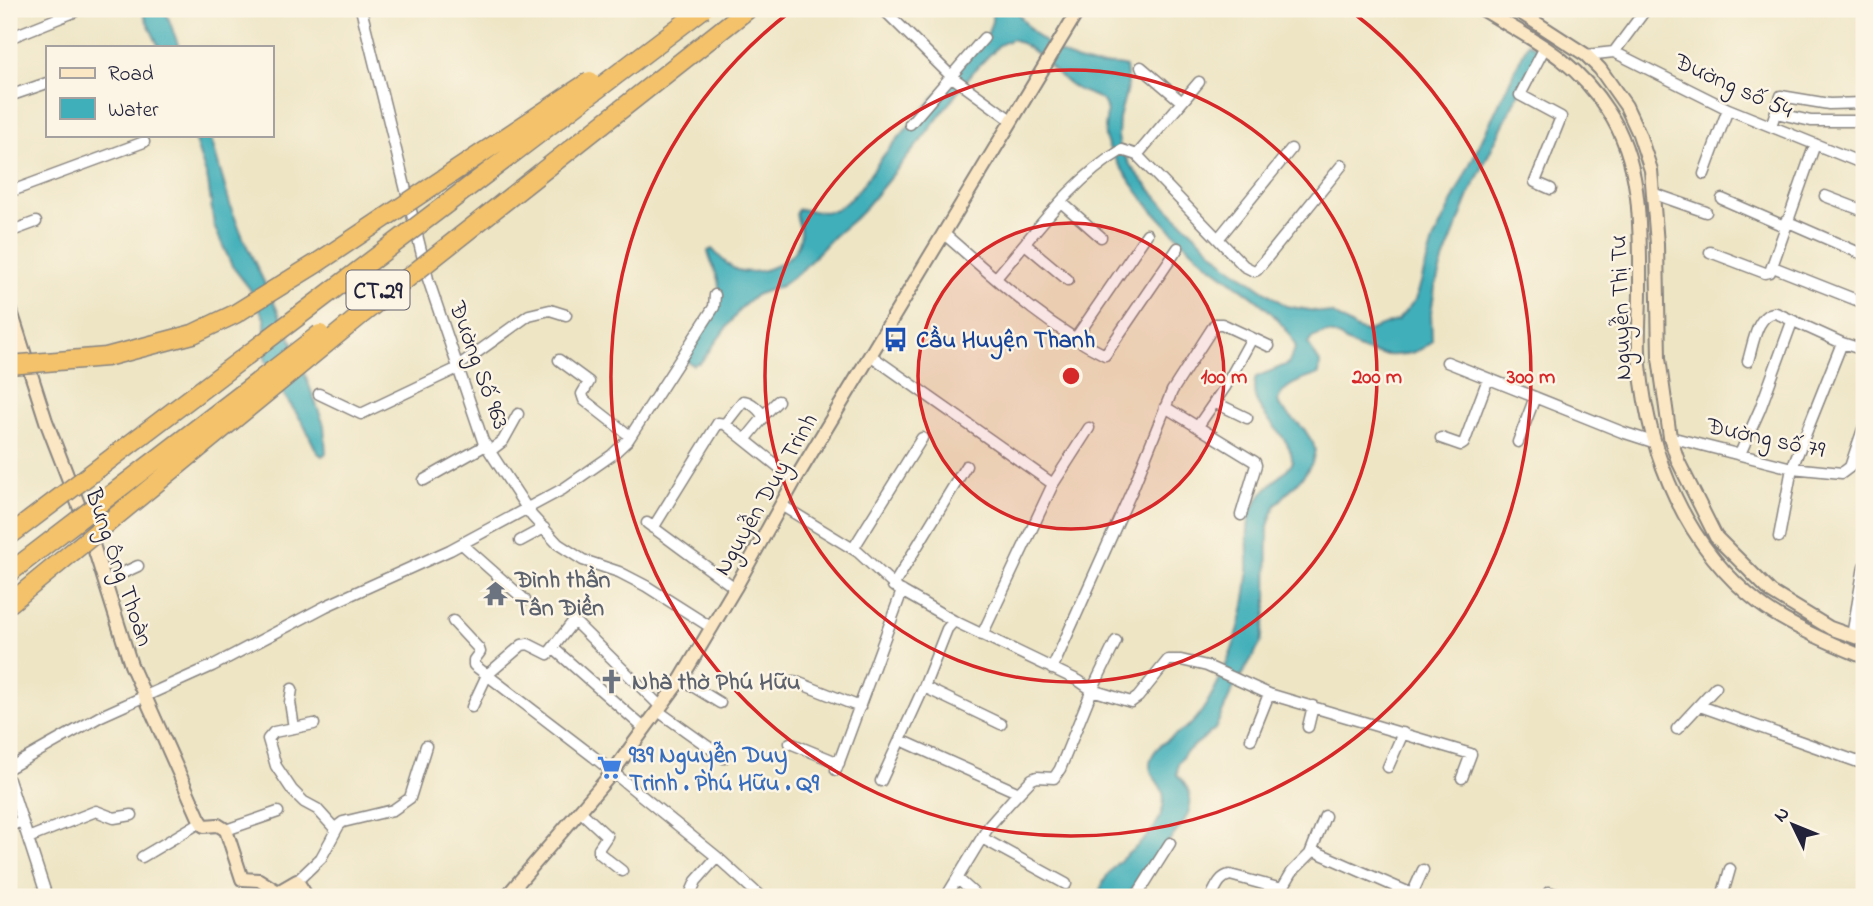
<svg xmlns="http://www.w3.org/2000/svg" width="1873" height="906" font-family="'Indie Flower',sans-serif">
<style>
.water{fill:#3fafb9;stroke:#30687a;stroke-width:2}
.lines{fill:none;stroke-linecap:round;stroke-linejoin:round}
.street-casing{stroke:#888480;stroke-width:13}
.secondary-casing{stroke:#888480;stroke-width:16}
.street{stroke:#fff;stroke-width:10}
.secondary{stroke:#fbe7c3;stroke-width:12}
.highway-bridge-casing{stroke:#888480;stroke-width:21;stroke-linecap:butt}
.highway-bridge{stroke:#f4c26a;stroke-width:18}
.ring{fill:none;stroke:#d62828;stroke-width:3.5}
.labels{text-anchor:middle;stroke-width:5;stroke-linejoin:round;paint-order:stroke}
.shield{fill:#fcf5e5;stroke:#63616e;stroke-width:2}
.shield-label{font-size:23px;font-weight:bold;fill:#22223b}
.street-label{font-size:24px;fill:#22223b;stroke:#fcf5e5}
.transit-label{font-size:24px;font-weight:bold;fill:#164399;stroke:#fcf5e5;text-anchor:start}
.worship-label{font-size:24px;font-weight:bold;fill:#5b616d;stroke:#fcf5e5;text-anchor:start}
.shop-label{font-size:24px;font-weight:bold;fill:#366cbe;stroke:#fcf5e5;text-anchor:start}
.centre{fill:#d62828;stroke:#fcf5e5;stroke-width:3.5}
.ring-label{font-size:21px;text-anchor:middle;font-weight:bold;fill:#d62828;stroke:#fcf5e5;stroke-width:5;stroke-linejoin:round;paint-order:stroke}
</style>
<rect width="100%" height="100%" fill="#fcf5e5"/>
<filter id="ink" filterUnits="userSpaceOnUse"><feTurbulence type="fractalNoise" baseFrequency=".0143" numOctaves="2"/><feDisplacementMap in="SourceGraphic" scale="14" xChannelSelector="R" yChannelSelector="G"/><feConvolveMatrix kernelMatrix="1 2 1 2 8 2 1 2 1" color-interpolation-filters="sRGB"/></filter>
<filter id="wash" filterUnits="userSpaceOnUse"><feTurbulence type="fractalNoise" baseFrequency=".00686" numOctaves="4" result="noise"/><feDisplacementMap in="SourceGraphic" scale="28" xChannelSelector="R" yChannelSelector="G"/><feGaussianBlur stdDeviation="1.57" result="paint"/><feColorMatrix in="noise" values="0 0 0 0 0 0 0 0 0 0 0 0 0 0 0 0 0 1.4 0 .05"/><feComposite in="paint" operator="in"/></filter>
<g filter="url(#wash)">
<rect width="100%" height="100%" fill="#eee5c5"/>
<path class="water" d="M141 9H165L179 47H159Z
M992 9H1016C1030 36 1063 60 1094 65 1106 67 1112 62 1126 67L1128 85 1119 118 1118 136 1120 147 1132 168 1160 201 1226 264 1286 306 1333 314 1357 329 1365 332 1398 320 1416 299 1433 241 1528 43 1540 49 1470 193 1443 261 1435 287 1431 313 1432 341C1415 359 1379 358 1358 348 1348 344 1339 334 1328 333 1322 333 1317 336 1312 338L1308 344 1320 363 1319 374C1304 380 1285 383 1278 400L1280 407 1304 429 1313 443 1315 450 1312 463 1304 475 1275 506 1268 526 1267 606 1261 643 1232 691 1215 729 1185 753 1178 764 1177 775C1211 807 1172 834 1152 861 1143 873 1135 885 1127 897H1098C1108 859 1133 857 1154 828 1160 819 1166 804 1163 793 1161 783 1149 776 1150 764 1152 744 1178 735 1191 724 1207 710 1227 665 1234 644 1241 623 1246 599 1248 576 1249 557 1245 531 1251 513 1258 493 1278 479 1292 464 1295 431 1243 414 1256 377L1288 364 1296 347C1279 310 1242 290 1212 267 1195 254 1173 232 1158 216 1145 203 1109 154 1105 137 1103 125 1111 112 1103 101 1099 96 1082 93 1075 88 1052 73 1039 49 1012 39L999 45 972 73 923 138 861 213 834 236 800 272 781 286 756 295 741 308 701 362 693 365 687 361C693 334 719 317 719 289 720 276 710 264 708 251L712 249C719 256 728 267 737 270 760 277 795 263 800 238 803 229 796 221 796 212L799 209C813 210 827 216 840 207 861 193 872 169 888 150 921 112 954 75 987 36L992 21Z
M193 135H210L231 208 244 240 293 343 324 425 326 453 322 456 317 452 303 423 277 385 265 360V320L250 289 232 266 214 226 208 181Z"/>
</g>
<g filter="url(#ink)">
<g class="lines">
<defs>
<path id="street" d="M361 9 428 279 483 441 532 516 558 544 583 560 619 572 646 586 712 628
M883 9 952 77 1011 120
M9 38 74 12
M1545 47 1520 95 1561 117 1535 182 1551 189
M1614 52 1646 9
M1586 55 1614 52 1728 109 1864 164
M1141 67 1182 102
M9 96 47 83
M1776 113 1811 121H1864
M910 124 984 38
M1771 126 1781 96 1829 104 1864 103
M1137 155 1244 266 1254 271 1257 270 1342 165
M1704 174 1728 109
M9 192 144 142
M1652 193 1706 212
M1825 196 1864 211
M1722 199 1784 226
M1061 202 1101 237
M1786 221 1864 255
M9 232 36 222
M943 233C994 277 1044 325 1105 355L1178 248
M1218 239 1291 149
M1025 244 1068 280
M1710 252 1765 273 1770 272 1815 144
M1773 267 1864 303
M996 278C1035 233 1071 180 1122 150L1137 155 1199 82
M1075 339 1147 234
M870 355 1053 484
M559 360 589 382 582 394 584 400 630 436
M1748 361C1753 345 1757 312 1776 313L1842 343 1864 350
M1447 362 1622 432 1653 442
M458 366 529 315 550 310 566 315
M319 394 361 414 458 368
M1214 402 1247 418
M1165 407 1255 462 1256 465 1241 515
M764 415 778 401
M725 424 743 401C750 401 762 411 763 418L745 440
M1198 426 1225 387 1252 338
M1670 437 1792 468 1842 473 1850 467 1864 426
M1441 438 1461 445 1464 443 1488 379
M1518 442 1535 397
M490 451 503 441 518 414
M1740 454 1760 409 1792 322
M424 480 486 445
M781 505 858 552 898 589 954 621 1079 681 1092 690 1131 702 1138 697 1168 660H1181L1207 666 1269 694 1471 754 1462 778
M647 523 735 588
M653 528 718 423 725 424 795 480
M1779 537 1792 468 1842 343
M520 541 544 528
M462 544 525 600
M853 549 922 438
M105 581 138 566
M893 586 966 466
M453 621 479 649 480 652 474 660V665L594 757 717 857 761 897
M954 621 947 629 924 687 1001 724
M982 635 1053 484 1089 428
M1852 636 1864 566
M553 648 645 729
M1052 669 1133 488 1172 391 1215 324H1222L1269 346
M681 679 720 703
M794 681 860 707
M292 689 290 702 294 728
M1700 706 1864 764
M472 707 487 675 522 645 528 644 548 654 572 623H576L661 707
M658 711 724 758
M314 724 274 732 268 739 276 766 292 790 304 802 317 809 336 830
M1308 727 1313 706
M1677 729 1716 687
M1251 739 1269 694
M901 740 1019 793
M790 743 839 763
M1388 767 1403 733
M9 768 101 716 212 666 326 606 450 550 563 489 612 455 628 440 714 307 715 295
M836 770 902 591
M9 780 47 897
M881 781 924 687
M580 811 607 836 599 848V853L622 871
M9 826 22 821
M226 830 278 812
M28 838 96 811 114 818 132 815
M982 838 1066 884
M1312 850 1410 893 1413 892 1423 870
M142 857 201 822
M958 879 978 897
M297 881 321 858 339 825 343 822 393 810 410 798 426 746
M1282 889 1292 872 1310 854 1325 816
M1549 892 1566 897
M689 897 696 881 717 857
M946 897 989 826 1012 800 1032 779 1037 777 1054 778 1060 769 1092 690 1116 641
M1136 897 1170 843
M1211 897C1216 888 1219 877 1230 875L1282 889 1301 897
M1722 897 1730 869"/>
<path id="secondary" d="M1482 9C1534 41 1574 58 1608 111 1643 164 1640 230 1640 291 1640 315 1637 341 1640 365 1649 457 1686 547 1760 604 1787 625 1832 644 1864 657
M1515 9 1586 55 1600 69 1626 106 1639 134 1651 170 1657 244 1659 358 1670 437 1678 461 1716 537 1771 592 1830 628 1864 640
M9 305 46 421 89 532 131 665 199 818 204 826 218 825 226 830 242 879 259 880 278 892 297 881 307 897
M506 897 612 773 681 679 735 588 795 480 1079 9"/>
</defs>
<use href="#street" class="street-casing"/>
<use href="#secondary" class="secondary-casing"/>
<use href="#street" class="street"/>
<use href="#secondary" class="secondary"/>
<defs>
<path id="highway-bridge" d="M9 365 106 357 193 334 235 314 317 263 590 81
M9 536 703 9
M9 573 320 334
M9 604 361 315 748 9"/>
</defs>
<use href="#highway-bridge" class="highway-bridge-casing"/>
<use href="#highway-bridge" class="highway-bridge"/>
</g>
</g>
<circle cx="1071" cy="376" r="153" fill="#d62828" fill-opacity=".12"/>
<g class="ring">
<circle cx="1071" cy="376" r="153"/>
<circle cx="1071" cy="376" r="306"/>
<path d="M1351 11A460 460 0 1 1 791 11"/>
</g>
<defs>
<symbol id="bus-bare" viewBox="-9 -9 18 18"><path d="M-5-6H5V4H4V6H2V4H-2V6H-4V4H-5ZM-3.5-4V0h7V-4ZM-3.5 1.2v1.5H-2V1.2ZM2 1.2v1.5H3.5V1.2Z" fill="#1a4fb4" stroke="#fcf5e5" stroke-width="2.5" paint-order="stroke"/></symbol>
<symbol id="temple-bare" viewBox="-9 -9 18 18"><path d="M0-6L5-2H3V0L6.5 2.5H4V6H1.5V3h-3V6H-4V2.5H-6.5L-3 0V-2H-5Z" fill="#6b7280" stroke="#fcf5e5" stroke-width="2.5" paint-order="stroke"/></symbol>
<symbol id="church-bare" viewBox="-9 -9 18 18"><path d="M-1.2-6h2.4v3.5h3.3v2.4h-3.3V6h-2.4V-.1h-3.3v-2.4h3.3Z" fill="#6b7280" stroke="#fcf5e5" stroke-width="2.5" paint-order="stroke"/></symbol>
<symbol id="supermarket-bare" viewBox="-9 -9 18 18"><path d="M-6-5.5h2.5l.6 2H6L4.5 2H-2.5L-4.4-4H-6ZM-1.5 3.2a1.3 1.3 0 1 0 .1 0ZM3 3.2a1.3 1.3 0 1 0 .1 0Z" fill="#3f7fe0" stroke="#fcf5e5" stroke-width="2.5" paint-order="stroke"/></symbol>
</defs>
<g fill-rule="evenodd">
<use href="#bus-bare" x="878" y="322" width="35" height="35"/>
<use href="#temple-bare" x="478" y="576" width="35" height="35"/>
<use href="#church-bare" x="594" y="664" width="35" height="35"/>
<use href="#supermarket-bare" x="592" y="750" width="35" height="35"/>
</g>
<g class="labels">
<rect class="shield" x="346.5" y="270.5" width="63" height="39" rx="5"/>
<g class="shield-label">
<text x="378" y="298">CT.29</text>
</g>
<g class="street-label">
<text transform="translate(1734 85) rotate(24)" y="8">Đường số 54</text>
<text transform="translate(1620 308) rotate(-92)" y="8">Nguyễn Thị Tư</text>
<text transform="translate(480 365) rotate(70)" y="8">Đường Số 963</text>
<text transform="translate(1766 437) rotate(12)" y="8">Đường số 79</text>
<text transform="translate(765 494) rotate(-60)" y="8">Nguyễn Duy Trinh</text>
<text transform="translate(120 567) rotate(71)" y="8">Bưng Ông Thoàn</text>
</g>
<g class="transit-label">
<text x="916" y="347">Cầu Huyện Thanh</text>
</g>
<g class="worship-label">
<text x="515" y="587">Đình thần<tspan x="515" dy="28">Tân Điền</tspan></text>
<text x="632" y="689">Nhà thờ Phú Hữu</text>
</g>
<g class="shop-label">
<text x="629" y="762">939 Nguyễn Duy<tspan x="629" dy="28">Trinh . Phú Hữu . Q9</tspan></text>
</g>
</g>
<circle cx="1071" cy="376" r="10" class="centre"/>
<g class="ring-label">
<text x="1224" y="383">100 m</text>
<text x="1377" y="383">200 m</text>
<text x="1531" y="383">300 m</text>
</g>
<rect width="1873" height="906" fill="none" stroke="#fcf5e5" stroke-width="35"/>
<rect x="46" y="46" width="228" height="91" fill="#fcf5e5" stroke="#a5a1a1" stroke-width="2"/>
<rect x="60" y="68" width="35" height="10" fill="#fbe7c3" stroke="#a5a1a1" stroke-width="2"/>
<text x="108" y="80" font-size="21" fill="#22223b">Road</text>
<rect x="60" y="98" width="35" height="21" fill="#3fafb9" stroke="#a5a1a1" stroke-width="2"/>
<text x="108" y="116" font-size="21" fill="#22223b">Water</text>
<g transform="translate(1793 825) rotate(313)" stroke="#fcf5e5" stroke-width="5" paint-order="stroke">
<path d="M0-5L12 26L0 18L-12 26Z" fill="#22223b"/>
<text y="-10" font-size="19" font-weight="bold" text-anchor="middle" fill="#22223b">N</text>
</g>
</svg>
